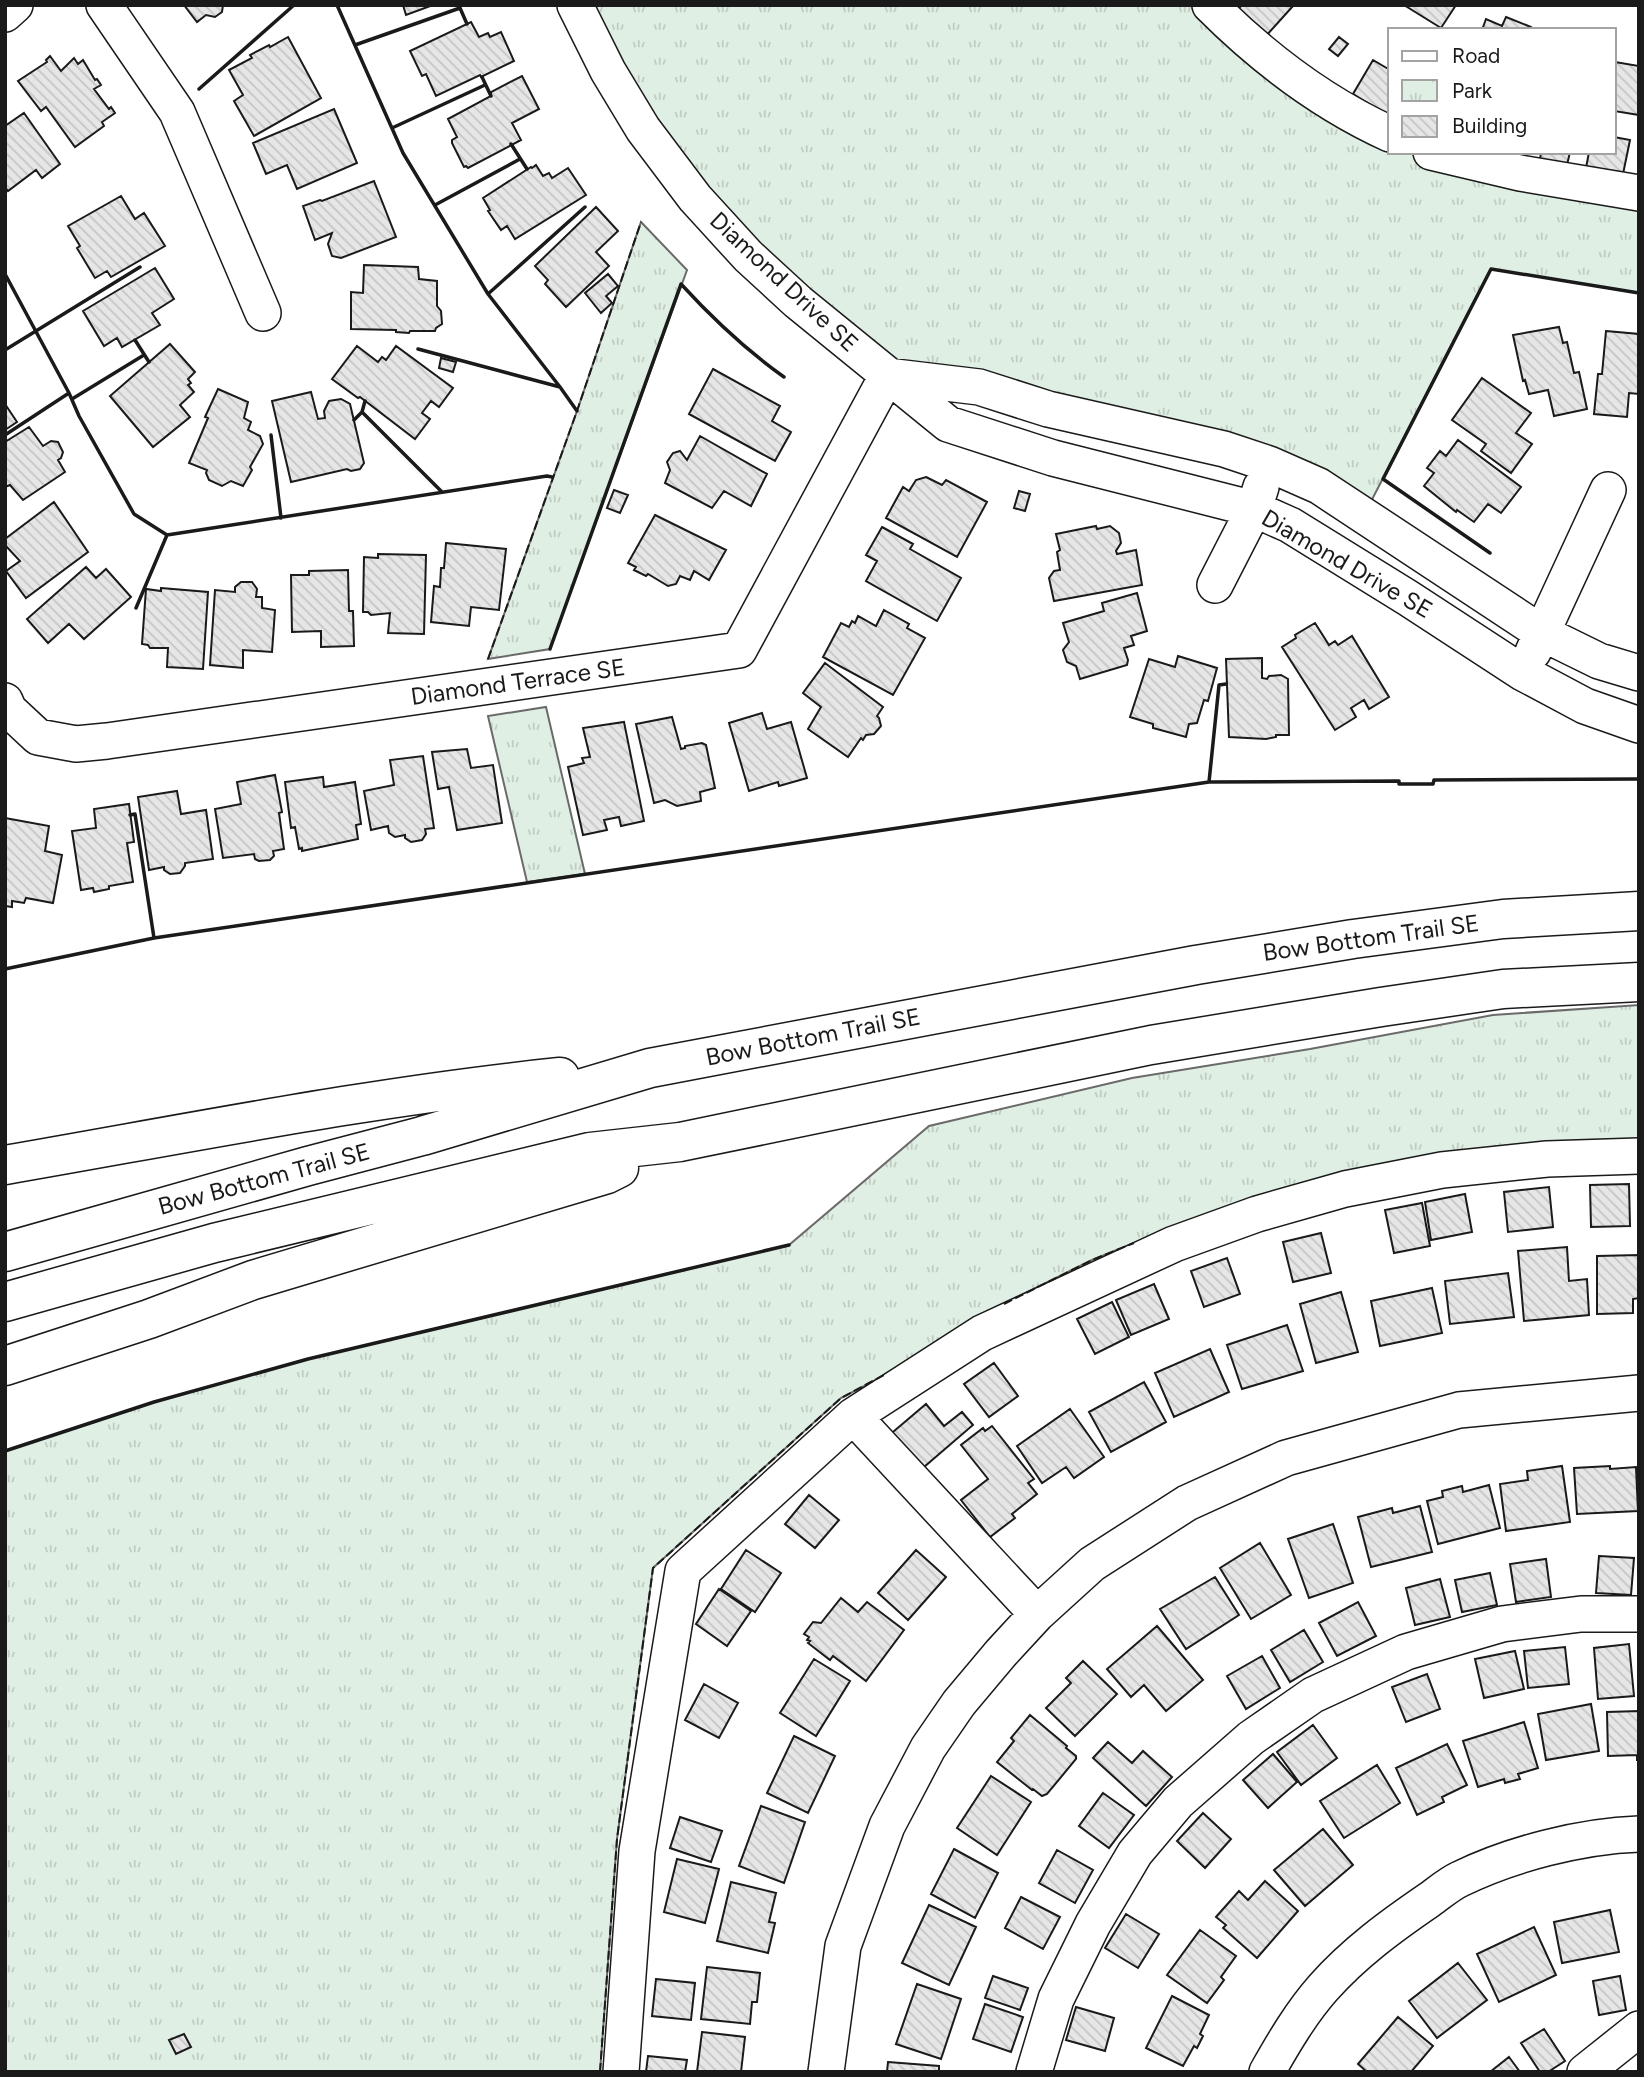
<svg xmlns="http://www.w3.org/2000/svg" width="1644" height="2077" font-family="Figtree,sans-serif">
<style>
.park{fill:url(#park-tufts);stroke:#6a6a6a;stroke-width:2}
.building{fill:url(#building-back-hatch);stroke:#1a1a1a;stroke-width:2}
.lines{fill:none;stroke-linecap:round;stroke-linejoin:round}
.minor-casing{stroke:#1a1a1a;stroke-width:38}
.highway-casing{stroke:#1a1a1a;stroke-width:41}
.minor{stroke:#fff;stroke-width:35}
.highway{stroke:#fff;stroke-width:38}
.fence{stroke:#1a1a1a;stroke-width:2;stroke-dasharray:9 3.5;stroke-linecap:butt}
.wall{stroke:#1a1a1a;stroke-width:3.5}
.labels{text-anchor:middle;stroke-width:5;stroke-linejoin:round;paint-order:stroke}
.street-label{font-size:24px;fill:#1a1a1a;stroke:#fff}
</style>
<defs>
<pattern id="park-tufts" width="24" height="20" patternUnits="userSpaceOnUse" patternTransform="scale(1.75)"><rect width="24" height="20" fill="#e0efe3"/><path d="M3 7l-1-3M5 7V3M7 7l1-3M15 17l-1-3M17 17v-4M19 17l1-3" fill="none" stroke="#c0ccc2"/></pattern>
<pattern id="building-back-hatch" width="6" height="6" patternUnits="userSpaceOnUse" patternTransform="scale(1.75)"><rect width="6" height="6" fill="#e6e6e6"/><path d="M-1 5l2 2M0 0l6 6M5-1l2 2" fill="none" stroke="#c5c5c5"/></pattern>
</defs>
<rect width="100%" height="100%" fill="#fff"/>
<path class="park" d="M575 5H1210L1390 134V152H1431L1639 193V293L1491 269 1364 515 1319 486 887 376 748 256Z
M641 222 687 270 550 649 488 659 577 411Z
M546 707 585 874 527 882 488 716Z
M1639 1005V1142L1186 1222 1092 1260 999 1306 872 1382 841 1398 653 1568 617 1839 600 2072H5V1451L154 1402 308 1359 789 1245 929 1126 1132 1078 1310 1049 1493 1015Z"/>
<path class="building" d="M184 5H223L222 12 215 17 206 15 197 22Z
M403 5H433L406 15Z
M1242 5H1292L1293 6 1266 36 1238 9Z
M1404 5H1456L1441 28Z
M1506 17 1531 27 1530 30H1482L1486 19 1502 26Z
M471 22 479 37 488 33 490 37 501 32 514 61 481 77 480 75 436 96 426 74 422 76 410 51Z
M288 37 321 98 254 136 234 101 243 95 229 70 252 58 250 55 269 45 270 47Z
M1339 37 1348 44 1338 56 1329 49Z
M50 56 61 71 74 58 78 64 83 60 95 80 97 79 101 85 94 89 109 109 111 107 115 113 102 122 104 126 75 147 46 107 41 111 18 81 47 62 46 60Z
M1373 60 1390 70 1389 116 1353 94Z
M1615 62 1639 66V115L1614 111Z
M522 76 539 109 512 123 521 140 468 168 466 166 464 167 452 143V140L457 137 448 119 491 96V92Z
M334 109 357 163 297 189 287 165 266 174 253 143Z
M24 113 60 164 42 178 36 170 8 191 5 187V126Z
M1614 137 1630 140 1623 174 1586 168 1589 152H1614Z
M1541 152H1570L1567 165 1540 160Z
M536 165 543 176 549 173 552 178 568 168 586 195 515 239 507 226 501 230 488 211 490 210 483 198 531 167 532 168Z
M374 181 396 237 341 258 332 256 328 244 332 233 315 240 303 206 320 200 322 201Z
M121 196 135 219 144 213 165 246 111 277 107 271 95 278 77 248 80 246 68 226Z
M596 207 618 231 596 252 609 266 566 307 545 284 548 280 535 266Z
M364 265 418 267 419 279 437 281V306L441 311 442 324 436 328 435 331H410L409 333 396 332V330L351 329V292L363 293Z
M155 268 174 299 152 313 160 325 122 347 117 338 104 346 83 311Z
M608 274 618 286 606 296 612 303 601 313 585 293Z
M1559 327 1563 343 1567 342 1574 373 1579 372 1587 409 1554 416 1548 390 1529 394 1525 380 1523 381 1513 335Z
M1606 331 1639 334V394L1629 393 1627 417 1594 414 1598 374H1602Z
M170 344 195 372 188 379 191 383 188 385 194 392 180 405 190 417 153 447 110 396Z
M357 346 378 362 382 357 386 360 396 346 453 388 439 407 431 401 422 413 430 419 415 439 360 397 358 398 332 379Z
M441 358 456 362 453 372 439 368Z
M713 369 780 406 772 421 791 432 775 461 689 414Z
M1482 378 1531 413 1516 433 1532 444 1511 473 1481 451 1486 444 1452 420Z
M218 389 248 402 244 418 251 422 248 430 260 436 263 444 250 467 252 470 243 486 231 481 222 486 209 480 206 473 207 470 189 463 208 418 205 417Z
M311 392 318 419 325 418 324 411 329 401 341 399 350 404 364 463 360 469 351 471 347 469 291 482 272 401Z
M5 404 17 422 5 430Z
M29 427 43 446 51 441 58 442 63 452 61 458 58 460 65 472 23 500 10 485 5 487V442Z
M700 436 767 474 751 506 724 491 712 508 665 483 670 470 667 462 673 453 680 451 687 460Z
M1458 440 1521 487 1501 513 1488 504 1474 522 1457 510 1456 512 1424 486 1434 473 1427 468 1440 451 1446 456Z
M926 477 942 485 946 480 987 502 957 557 886 518 903 487 909 491 916 480Z
M614 490 628 495 620 513 607 508Z
M1019 491 1030 494 1025 511 1014 508Z
M54 502 88 552 26 598 6 571 20 561 5 545V539Z
M655 515 726 550 709 580 694 571 690 580 680 576 676 584 668 586 648 574 646 576 634 570 636 567 628 563Z
M1096 526 1097 529 1110 526 1119 533 1121 543 1116 551 1117 554 1136 550 1142 585 1054 601 1049 578 1054 571 1060 570 1057 552 1060 550 1056 534Z
M882 527 913 544 910 549 961 578 937 621 866 581 877 561 866 555Z
M446 543 506 549 499 610 471 607 469 626 431 622 434 586 440 587 441 568H444Z
M378 554 426 555 424 634 388 633 390 613 371 615 368 612H363L364 557 378 558Z
M86 567 96 578 106 569 131 597 84 639 69 624 48 643 27 619Z
M348 570 349 611H353L354 646 321 647V631L292 632 291 575H309V571Z
M241 582H252L257 589 256 597H262V608L275 610 272 652 243 650V668L210 665 215 590 235 592V587Z
M161 588 208 592 203 669 167 667 168 648H150L148 645 142 644 146 589 161 591Z
M1137 593 1147 631 1131 636 1134 645 1124 648 1128 660 1127 665 1080 679 1076 666 1067 662 1063 650 1069 642 1063 623 1104 611 1102 603Z
M884 610 909 624 907 628 925 638 893 695 823 657 841 623 849 627 852 621 855 623 858 616 876 626Z
M1315 623 1329 645 1335 641 1338 645 1352 636 1389 697 1369 709 1364 700 1351 708 1356 717 1335 730 1282 647 1296 638 1295 635Z
M1178 656 1217 668 1208 701 1204 700 1197 723 1189 724 1186 737 1153 728V724L1130 717 1149 659 1175 667Z
M1262 658V678L1267 679 1269 676 1281 675 1288 679 1289 735H1276V737L1266 739 1229 737 1226 659Z
M825 663 883 707 877 716 879 718 881 726 874 734 866 735 863 740 861 738 848 757 808 729 821 707 803 693Z
M762 713 767 729 791 722 807 778 779 786 778 782 749 791 729 723Z
M672 717 681 749 685 748V746L702 743 706 745 715 788 700 792 701 801 677 806 665 800 654 803 636 724Z
M624 722 644 821 621 826 619 817 604 820 607 830 583 835 568 767 584 763 582 758 590 757 583 728Z
M467 749 471 768 493 765 502 823 457 830 449 787 438 789 432 752Z
M423 756 434 828 425 829 426 834 422 840 411 842 405 838V835L395 837 389 833 388 826 371 830 364 791 394 785 390 760Z
M275 775 282 812 279 813 284 849 273 851 274 856 270 860 259 861 255 859 254 854 223 858 215 809 241 804 237 782Z
M323 777 324 787 355 782 361 824 356 825 358 839 302 851V848L299 849 295 827 291 828 285 782Z
M177 791 181 814 206 810 213 859 185 863V866L180 873 170 874 164 870V867L149 870 138 797Z
M129 804 134 842 127 843 133 882 109 886V889L94 892 93 888 81 890 72 831 96 828 94 809Z
M5 818 49 826 45 851 62 855 53 903 26 898 24 903 12 901V907L5 906Z
M1629 1184 1630 1226 1591 1227 1590 1185Z
M1549 1187 1553 1227 1508 1232 1504 1192Z
M1465 1194 1472 1232 1431 1240 1425 1202Z
M1422 1203 1430 1246 1394 1253 1385 1210Z
M1321 1233 1331 1273 1293 1282 1283 1242Z
M1567 1247 1569 1281 1587 1279 1589 1315 1524 1321 1518 1251Z
M1639 1255V1298L1633 1299V1313L1597 1314V1256Z
M1227 1258 1240 1294 1204 1307 1191 1271Z
M1508 1273 1514 1317 1450 1324 1445 1281Z
M1154 1284 1169 1319 1131 1335 1116 1300Z
M1432 1288 1442 1333 1380 1346 1371 1301Z
M1341 1292 1358 1352 1316 1363 1300 1304Z
M1112 1302 1129 1337 1095 1354 1077 1319Z
M1287 1325 1303 1371 1242 1389 1227 1345Z
M1210 1349 1229 1392 1174 1417 1155 1373Z
M994 1363 1018 1396 989 1417 964 1384Z
M1144 1382 1166 1422 1111 1452 1089 1412Z
M926 1404 944 1426 962 1412 973 1425 917 1473 887 1437Z
M1070 1409 1104 1457 1074 1478 1066 1467 1042 1483 1017 1446Z
M992 1426 1034 1479 1028 1483 1037 1494 1012 1514 1015 1518 990 1537 961 1500 988 1479 961 1445 983 1428 985 1431Z
M1562 1466 1570 1522 1506 1531 1500 1484 1528 1480 1527 1471Z
M1610 1466V1469L1636 1467 1638 1511 1577 1514 1574 1468Z
M1489 1485 1500 1528 1438 1544 1427 1501 1443 1497 1442 1491 1462 1486 1463 1492Z
M809 1495 839 1520 815 1548 785 1524Z
M1420 1506 1432 1552 1371 1567 1358 1517 1392 1508 1393 1513Z
M1333 1524 1353 1583 1309 1598 1288 1539Z
M1260 1543 1291 1595 1251 1619 1220 1568Z
M746 1550 781 1573 755 1612 721 1589Z
M916 1550 946 1577 908 1620 878 1593Z
M1599 1556 1634 1558 1631 1595 1596 1593Z
M1546 1559 1551 1597 1516 1602 1510 1564Z
M1490 1573 1497 1605 1462 1612 1455 1580Z
M1215 1577 1239 1615 1186 1649 1160 1609Z
M1440 1579 1450 1617 1415 1625 1406 1588Z
M719 1589 751 1611 727 1646 696 1624Z
M841 1598 858 1612 867 1602 904 1630 866 1681 833 1656 830 1660 808 1643 810 1641 807 1640 809 1637 804 1634 813 1622 821 1623Z
M1358 1602 1376 1636 1337 1656 1319 1623Z
M1157 1626 1203 1680 1166 1711 1144 1685 1131 1697 1107 1669Z
M1304 1630 1323 1662 1290 1682 1271 1650Z
M1629 1644 1634 1696 1598 1699 1594 1648Z
M1565 1647 1569 1684 1528 1688 1524 1651Z
M1515 1651 1524 1689 1484 1698 1475 1659Z
M1262 1656 1280 1688 1246 1709 1227 1676Z
M814 1659 850 1681 816 1736 780 1713Z
M1083 1661 1117 1694 1075 1736 1046 1708 1071 1683 1066 1678Z
M1427 1674 1440 1709 1406 1722 1392 1687Z
M704 1684 738 1703 719 1738 685 1720Z
M1591 1704 1599 1751 1546 1760 1538 1714Z
M1639 1711V1760H1637V1755L1608 1756 1607 1712Z
M1030 1715 1067 1746 1066 1748 1076 1756V1759L1047 1794 1042 1796 1033 1789 1032 1790 997 1762 1014 1741 1011 1738Z
M1524 1722 1538 1768 1518 1774 1520 1779 1505 1783 1504 1779 1478 1787 1463 1741Z
M1313 1725 1337 1758 1301 1785 1277 1752Z
M794 1736 835 1756 808 1813 767 1793Z
M1108 1742 1132 1763 1143 1751 1172 1777 1146 1806 1093 1758Z
M1447 1744 1467 1785 1442 1797 1444 1802 1417 1815 1396 1768Z
M1273 1754 1297 1782 1268 1808 1243 1780Z
M1377 1765 1400 1803 1344 1838 1320 1801Z
M991 1776 1031 1802 997 1855 957 1828Z
M1103 1793 1134 1815 1109 1848 1079 1826Z
M761 1806 805 1822 784 1883 739 1866Z
M1203 1813 1231 1839 1205 1868 1177 1841Z
M680 1817 722 1831 711 1862 670 1848Z
M1323 1829 1353 1865 1305 1906 1274 1870Z
M954 1849 998 1873 975 1918 931 1894Z
M1057 1850 1093 1870 1075 1903 1039 1883Z
M677 1859 719 1869 705 1923 664 1912Z
M1265 1881 1298 1911 1257 1958 1223 1928 1226 1925 1216 1917 1239 1891 1248 1900Z
M731 1882 776 1893 769 1922 775 1923 768 1953 717 1941Z
M1021 1897 1060 1917 1043 1949 1005 1928Z
M929 1905 976 1927 949 1985 902 1963Z
M1610 1910 1619 1952 1562 1963 1554 1922Z
M1126 1914 1159 1934 1138 1968 1105 1948Z
M1534 1927 1556 1975 1499 2002 1477 1954Z
M1200 1930 1236 1956 1221 1977 1224 1980 1207 2003 1167 1975Z
M1458 1963 1487 2000 1437 2038 1409 2001Z
M707 1967 760 1973 757 2002H752L750 2024 701 2019Z
M993 1976 1028 1988 1020 2010 985 1998Z
M1620 1976 1626 2010 1599 2015 1593 1981Z
M656 1979 695 1983 691 2020 652 2016Z
M917 1984 961 1999 941 2059 896 2044Z
M1172 1996 1209 2015 1200 2034 1203 2036 1197 2048 1194 2046 1183 2066 1146 2048Z
M985 2004 1023 2017 1011 2052 973 2039Z
M1076 2007 1114 2018 1105 2051 1066 2040Z
M1398 2017 1433 2046 1411 2072H1367L1358 2064Z
M1544 2029 1565 2061 1548 2072H1540L1521 2043Z
M702 2032 745 2037 741 2072H697Z
M184 2034 191 2047 176 2054 169 2040Z
M648 2056 687 2060 685 2072H646Z
M1509 2057 1520 2072H1490Z
M888 2062 939 2066V2072H887Z"/>
<g class="lines">
<defs>
<path id="minor" d="M104 5 177 112 263 313
M575 5 608 71 643 129 695 198 748 256 798 302 948 424 1053 458 1254 509 1290 525 1408 598 1523 673 1585 706 1639 725
M1210 5C1263 58 1322 103 1390 134
M5 14 15 5
M1431 152 1520 173 1639 193
M887 376 979 387 1048 409 1224 449 1269 464 1319 486 1542 633 1599 661 1639 673
M1215 585 1254 509 1261 487
M1533 652 1608 490
M5 701 9 710 38 737 76 744 107 741 739 650 887 376
M853 1416 1037 1614
M621 2072 637 1851 683 1571 853 1416 982 1333 1174 1244 1257 1214 1345 1189 1442 1170 1547 1159 1639 1156
M826 2072 843 1946 887 1826 928 1748 959 1703 1001 1653 1037 1614 1092 1564 1187 1503 1286 1458 1459 1410 1639 1393
M1034 2072 1056 1999 1093 1924 1135 1853 1178 1802 1251 1738 1313 1695 1406 1652 1502 1624 1581 1614H1639
M1267 2072C1284 2042 1301 2013 1323 1988 1354 1953 1391 1926 1429 1900 1439 1893 1449 1884 1460 1879 1511 1854 1581 1836 1639 1834
M1585 2072 1639 2029"/>
<path id="highway" d="M5 1165C190 1133 374 1096 560 1077
M5 1252 308 1166 422 1136 650 1068 1196 965 1353 939 1503 919 1639 911
M5 1302 214 1243 590 1152 680 1142 1151 1045 1381 1007 1503 989 1639 982
M5 1366 149 1319 253 1280 607 1174 619 1168"/>
</defs>
<use href="#minor" class="minor-casing"/>
<use href="#highway" class="highway-casing"/>
<use href="#minor" class="minor"/>
<use href="#highway" class="highway"/>
<path class="fence" d="M488 659 577 411 641 222
M1004 1304 1092 1260 1134 1243
M600 2072 617 1839 653 1568 841 1398 884 1375"/>
<path class="wall" d="M337 5 403 153 488 294 560 387 577 411
M460 8 467 24
M355 45 460 8
M482 77 491 96
M199 89 294 5
M392 128 485 85
M511 144 527 169
M435 205 520 159
M5 274 69 393 79 416 134 514 167 535
M488 294 585 207
M135 340 149 362
M418 349 560 387
M5 350 140 267
M72 399 144 355
M362 412 442 492
M354 420 362 412 365 401
M5 435 69 393
M271 435 281 518
M1490 553 1383 479 1491 269 1639 293
M136 608 167 535 547 476 552 477
M550 649 681 284C713 319 746 350 784 377
M1209 782 1219 685 1226 684
M130 815 135 814 154 938
M5 969 154 938 1209 782 1399 781V784H1433L1434 780 1639 779
M5 1451 154 1402 308 1359 789 1245"/>
</g>
<g class="labels">
<g class="street-label">
<text transform="translate(784 282) rotate(43)" y="8">Diamond Drive SE</text>
<text transform="translate(1347 564) rotate(30)" y="8">Diamond Drive SE</text>
<text transform="translate(518 682) rotate(-8)" y="8">Diamond Terrace SE</text>
<text transform="translate(1371 938) rotate(-8)" y="8">Bow Bottom Trail SE</text>
<text transform="translate(813 1037) rotate(-11)" y="8">Bow Bottom Trail SE</text>
<text transform="translate(264 1179) rotate(-15)" y="8">Bow Bottom Trail SE</text>
</g>
</g>
<rect width="1644" height="2077" fill="none" stroke="#1a1a1a" stroke-width="14"/>
<rect x="1388" y="28" width="228" height="126" fill="#ffffff" stroke="#a3a3a3" stroke-width="2"/>
<rect x="1402" y="51" width="35" height="10" fill="#ffffff" stroke="#a3a3a3" stroke-width="2"/>
<text x="1452" y="63" font-size="21" fill="#1a1a1a">Road</text>
<rect x="1402" y="80" width="35" height="21" fill="url(#park-tufts)" stroke="#a3a3a3" stroke-width="2"/>
<text x="1452" y="98" font-size="21" fill="#1a1a1a">Park</text>
<rect x="1402" y="116" width="35" height="21" fill="url(#building-back-hatch)" stroke="#a3a3a3" stroke-width="2"/>
<text x="1452" y="133" font-size="21" fill="#1a1a1a">Building</text>
</svg>
